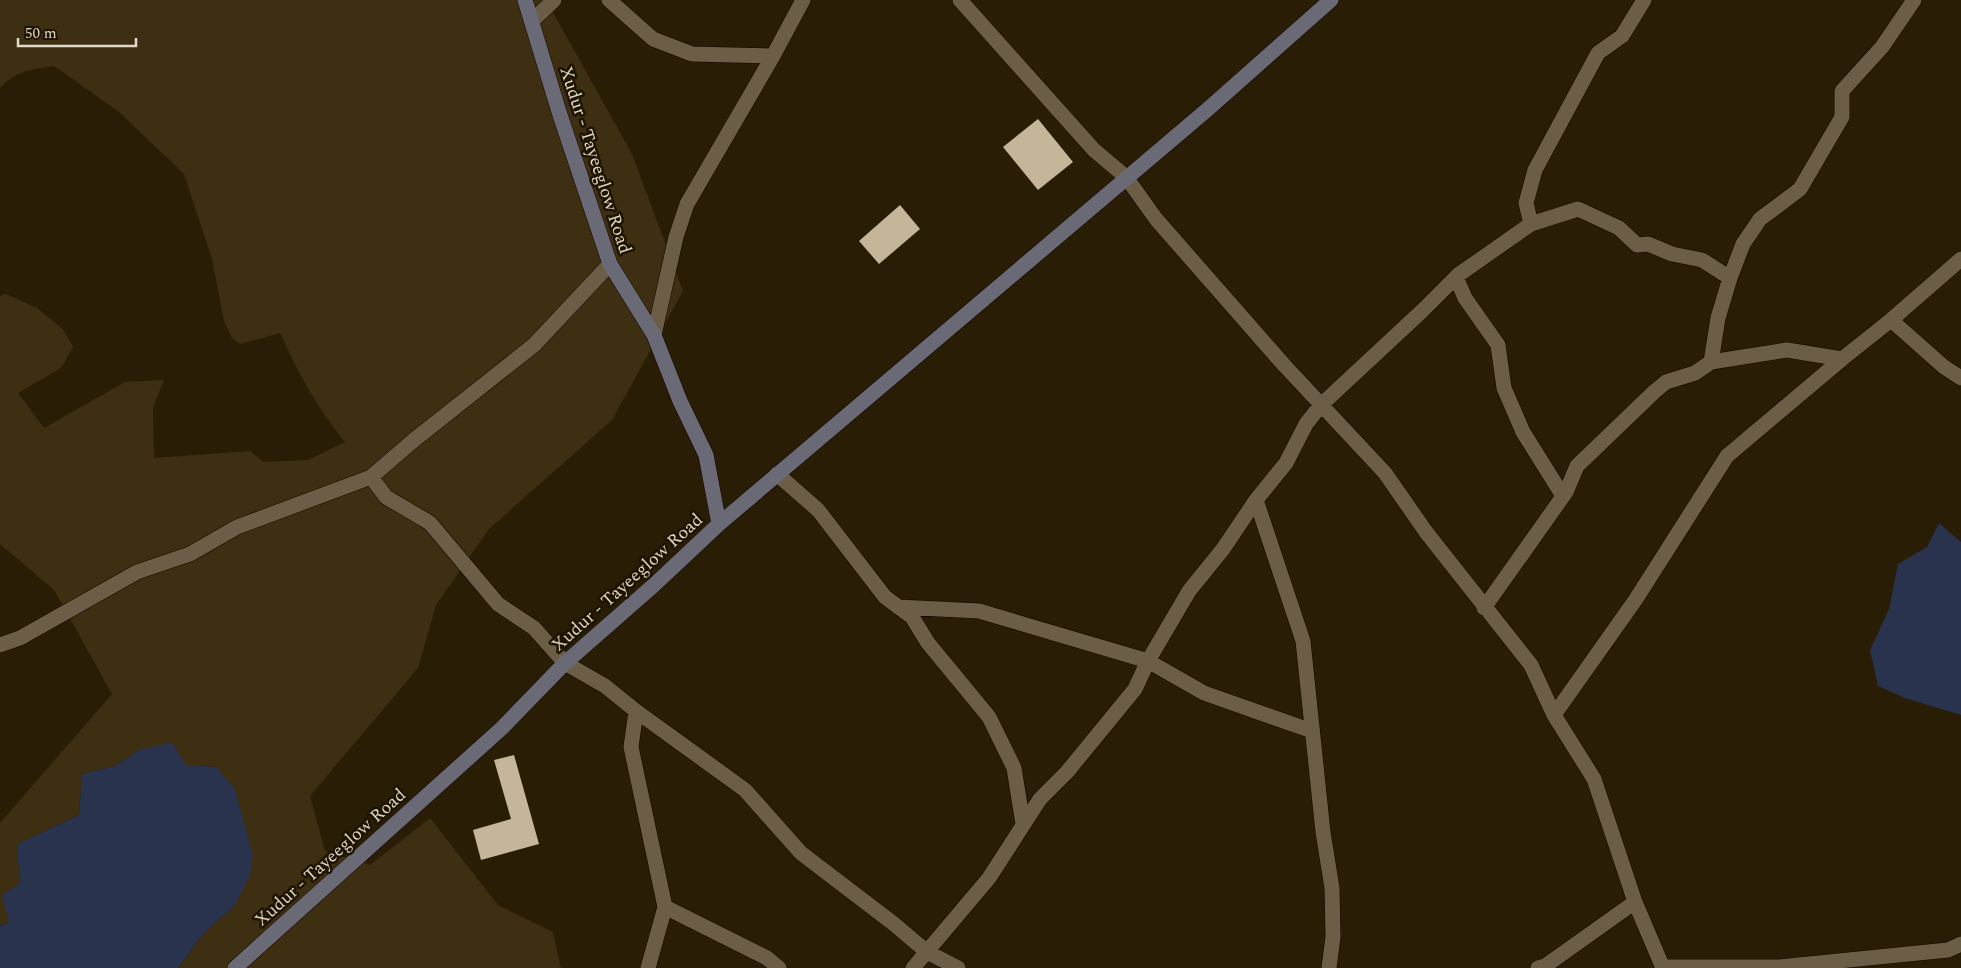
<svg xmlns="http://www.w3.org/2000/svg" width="1961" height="968" font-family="Spectral,serif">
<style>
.green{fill:#3e2f12}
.water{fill:#29334e}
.building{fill:#c5b69a}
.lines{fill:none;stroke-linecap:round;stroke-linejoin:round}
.street-casing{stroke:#110700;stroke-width:16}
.secondary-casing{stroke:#110700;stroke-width:16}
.street{stroke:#6c5e46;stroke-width:15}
.secondary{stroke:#6a6a76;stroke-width:15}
.labels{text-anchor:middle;stroke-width:5;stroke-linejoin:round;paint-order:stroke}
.street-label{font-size:18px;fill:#dfd7c9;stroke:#1f1400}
</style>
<rect width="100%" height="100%" fill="#291d06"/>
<path class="green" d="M0 0H546L632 154 683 291 612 420 489 529 436 605 418 668 310 796 325 851 370 865 430 818 498 905 553 932 561 968H178L203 934 235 905 216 767 186 765 139 750 115 766 82 774 79 815 17 844 20 883 9 922 0 926V823L112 694 54 590 0 544V296L6 294 37 308 63 329 73 347 61 368 18 393 44 428 125 382 164 380 153 408 154 458 250 451 264 462 308 460 345 442C317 408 298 373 280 333L240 344 232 338 224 321 212 259 184 174 118 111 54 66C32 69 16 71 0 88Z"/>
<path class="water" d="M1939 523 1961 542V715L1905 698 1878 686 1870 650 1889 609 1898 564 1927 547Z
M172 742 186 765 216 767 235 789 253 856 250 875 235 905 203 934 178 968H0V926L9 922 2 895 20 883 17 844 79 815 82 774 115 766 139 750Z"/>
<path class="building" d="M1038 119 1073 162 1038 190 1003 147Z
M900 205 920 229 879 264 859 241Z
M514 755 539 844 481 860 473 830 511 819 494 760Z"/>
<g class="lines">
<defs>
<path id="street" d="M609 0 653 39 692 54 773 56
M960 0 1094 150 1126 177 1156 219 1284 365 1385 473 1426 532 1531 665 1554 715 1594 779 1635 902 1663 968
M532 21 554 0
M1531 224 1526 203 1535 170 1598 53 1622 36 1644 0
M1456 277 1465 298 1498 345 1504 388 1523 432 1563 496
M1891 320 1944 367 1961 378
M654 335 676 237 687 204 773 56 803 0
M1711 362 1718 318 1730 278 1743 244 1760 219 1800 189 1842 117V91L1882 47 1914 0
M777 474 818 510 885 597 912 617 928 643 989 717 1014 768 1023 824
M371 477 386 497 430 523 498 604 534 628 565 663 605 686 636 711 745 790 801 853 894 924 927 952 958 968
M1256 500 1303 641 1323 832 1332 888 1333 937 1329 968
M898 607 979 611 1148 661 1204 693 1312 731
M1484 608 1566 492 1577 466 1654 392 1666 382 1695 373 1711 362 1787 350 1842 359
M0 645 20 638 137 572 190 554 237 527 371 477 414 440 534 345 610 264
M636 711 631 747 665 907 648 968
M1554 715 1636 599 1727 456 1842 359 1891 320 1961 259
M665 907 767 958 779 968
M1662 967H1779L1948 950 1961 944
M913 968 989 878 1040 799 1067 772 1135 689 1148 661 1189 591 1223 549 1256 500 1286 463 1306 424 1321 405 1422 311 1458 275 1531 224 1578 209 1619 228 1637 245 1648 244 1672 254 1702 260 1730 278
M1538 968 1545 966 1635 902"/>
<path id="secondary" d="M525 0 560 115 610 264 654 335 680 401 706 455 719 524
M235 968 502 728 565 663 654 585 719 524 1208 109 1331 0"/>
</defs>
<use href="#street" class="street-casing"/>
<use href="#secondary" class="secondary-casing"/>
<use href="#street" class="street"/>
<use href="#secondary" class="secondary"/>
</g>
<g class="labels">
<g class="street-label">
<text transform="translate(596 160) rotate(72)" y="6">Xudur - Tayeeglow Road</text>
<text transform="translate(627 582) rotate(-42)" y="6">Xudur - Tayeeglow Road</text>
<text transform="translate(330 857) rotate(-42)" y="6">Xudur - Tayeeglow Road</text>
</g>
</g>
<path d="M18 38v8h118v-8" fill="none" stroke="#dfd7c9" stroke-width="2.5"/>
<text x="25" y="38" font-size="15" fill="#dfd7c9" stroke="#1f1400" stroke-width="4" paint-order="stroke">50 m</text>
</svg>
